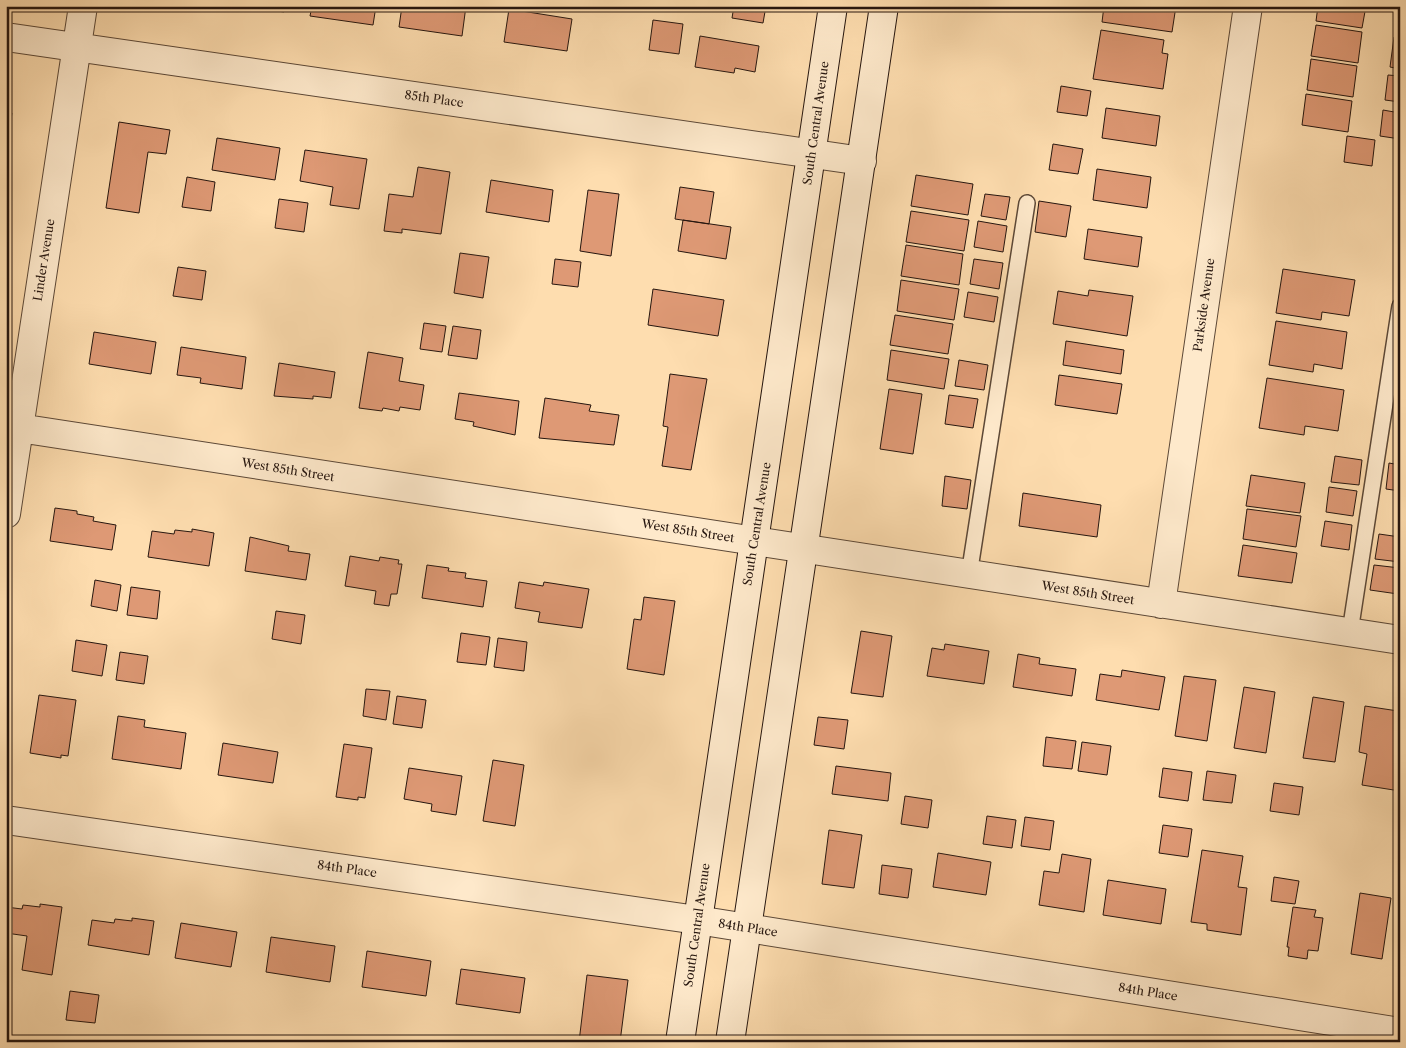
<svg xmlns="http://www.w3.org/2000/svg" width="1406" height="1048" font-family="'Libre Caslon Text',serif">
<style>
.building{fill:#de9975;stroke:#26160f}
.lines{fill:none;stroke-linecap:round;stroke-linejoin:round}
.lane-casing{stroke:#5c4837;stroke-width:18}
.street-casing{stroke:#5c4837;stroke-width:30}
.secondary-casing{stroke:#26160f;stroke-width:30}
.lane{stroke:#fee9cb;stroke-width:15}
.street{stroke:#fee9cb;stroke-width:28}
.secondary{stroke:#fee9cb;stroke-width:28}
.labels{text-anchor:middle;stroke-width:4;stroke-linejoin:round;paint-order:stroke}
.street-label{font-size:12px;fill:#26160f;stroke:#fee9cb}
</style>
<rect width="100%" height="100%" fill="#feddaf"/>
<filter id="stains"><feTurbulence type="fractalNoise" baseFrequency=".004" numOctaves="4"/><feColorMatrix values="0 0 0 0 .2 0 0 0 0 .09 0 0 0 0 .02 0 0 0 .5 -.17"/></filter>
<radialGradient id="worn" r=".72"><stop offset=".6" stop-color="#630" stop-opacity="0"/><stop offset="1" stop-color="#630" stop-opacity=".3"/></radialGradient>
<path class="building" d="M244 6H285L284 12Z
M312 6H376L373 25 310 16Z
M402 6H466L462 36 399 27Z
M734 6H766L763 23 732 18Z
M1104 6H1176L1172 32 1102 22Z
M1318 6H1366L1362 28 1316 21Z
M509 9 572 19 567 51 504 42Z
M653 20 683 24 679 54 649 50Z
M1316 25 1362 32 1358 63 1311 56Z
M1101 30 1164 40 1162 53 1168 54 1163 89 1093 79Z
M700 36 759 46 755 72 735 68 734 73 695 67Z
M1394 37 1400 38V69L1390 67Z
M1311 59 1357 66 1353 97 1307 90Z
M1388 75 1400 76V102L1385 100Z
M1061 86 1091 91 1087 116 1057 112Z
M1306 94 1352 101 1348 132 1302 125Z
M1106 108 1160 116 1156 146 1102 138Z
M1383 110 1400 113V139L1380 136Z
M6 112 12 113 6 152Z
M119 122 170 130 166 154 148 152 139 213 106 208Z
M1347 136 1375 140 1372 166 1344 162Z
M217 138 280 148 275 180 212 170Z
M1053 144 1083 149 1078 174 1049 170Z
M305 150 367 159 359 209 330 205 333 187 300 181Z
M418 167 450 172 441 234 402 229V233L384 231 389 194 413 197Z
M1097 169 1151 177 1147 208 1093 200Z
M916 175 973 184 968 215 911 206Z
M187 177 215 182 211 211 182 207Z
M491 180 553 190 549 222 486 212Z
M680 187 714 192 709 224 675 219Z
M588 190 619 194 611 256 580 251Z
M985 194 1010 197 1006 220 981 216Z
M279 199 308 203 304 232 275 228Z
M1039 201 1071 206 1066 237 1035 232Z
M911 211 969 220 964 251 906 242Z
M683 220 731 227 726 259 678 251Z
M978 221 1007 226 1003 252 974 247Z
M1088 229 1142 237 1138 267 1084 259Z
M906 245 963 254 959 285 901 276Z
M460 253 489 257 483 298 454 293Z
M555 259 581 262 578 287 552 284Z
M974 259 1003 263 999 289 970 284Z
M178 267 206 271 202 300 173 296Z
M1283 269 1355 280 1349 316 1322 312 1321 320 1276 313Z
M901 280 959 289 954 320 897 311Z
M653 289 724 300 718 336 648 325Z
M1089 290 1133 296 1127 336 1053 324 1058 291 1088 296Z
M968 292 998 297 994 322 964 317Z
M895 315 953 324 948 354 890 345Z
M1276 321 1347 332 1342 369 1314 364 1313 372 1269 365Z
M424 323 446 326 442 352 420 349Z
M453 326 481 330 477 359 448 355Z
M94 332 156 342 151 374 89 364Z
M1066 341 1124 350 1121 374 1063 365Z
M181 347 246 357 242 389 200 383 201 378 177 375Z
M891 350 949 359 944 389 887 380Z
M368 352 403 358 399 381 424 385 420 410 400 407 399 411 383 408 382 411 359 408Z
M959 360 988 365 984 390 955 386Z
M279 363 335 372 331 398 313 396V399L274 396Z
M670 374 707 379 691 470 662 466 668 427 663 426Z
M1059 375 1122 384 1117 414 1055 405Z
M1267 378 1344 390 1338 431 1305 426 1304 435 1259 428Z
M889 389 922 394 913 454 880 449Z
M459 393 519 401 515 435 473 426 474 422 455 419Z
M949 395 978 399 973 428 945 424Z
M545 398 591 405 589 411 619 415 614 445 539 438Z
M1335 456 1362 460 1359 485 1331 482Z
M1389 463 1400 465V491L1386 489Z
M1251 475 1305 483 1300 513 1246 506Z
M945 476 971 480 967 509 942 506Z
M1329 487 1357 491 1353 516 1326 512Z
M1023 493 1101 505 1097 537 1019 526Z
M55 508 77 511V514L94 517 93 521 116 525 112 550 50 541Z
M1247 509 1301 516 1296 547 1243 539Z
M1325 521 1352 525 1349 550 1321 546Z
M192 529 214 533 209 566 148 557 152 531 174 534 175 530 192 532Z
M1379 534 1400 537V562L1375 559Z
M250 537 289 546 288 551 310 554 306 580 245 571Z
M1243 545 1297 553 1292 583 1238 576Z
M350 556 379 561 380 557 399 560 398 564H402L397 594H391L389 606 374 604 376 591 345 586Z
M427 565 449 568 448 571 466 573 465 578 487 581 483 607 422 598Z
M1374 565 1400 568 1398 594 1370 590Z
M95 580 121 585 117 611 91 606Z
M519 582 543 586 544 582 589 589 582 628 538 622 540 612 515 608Z
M131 587 160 591 157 619 127 615Z
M644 597 675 601 664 675 627 669 634 619 641 620Z
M276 611 305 615 301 644 272 639Z
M861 631 892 636 883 697 851 693Z
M461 633 490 637 486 665 457 662Z
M498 638 527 642 524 671 494 667Z
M76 640 107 645 102 676 72 671Z
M945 644 989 651 984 684 927 676 932 648 944 650Z
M120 652 148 656 144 684 116 680Z
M1018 654 1040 658 1039 664 1076 669 1072 696 1013 687Z
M1122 670 1165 677 1159 710 1096 700 1100 674 1121 677Z
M1184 676 1216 680 1207 741 1175 736Z
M1244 687 1275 692 1266 753 1234 748Z
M366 689 390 691 386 720 363 716Z
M39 695 76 700 68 756 61 755V758L30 753Z
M397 696 426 700 422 728 393 724Z
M1313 697 1344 702 1335 762 1303 758Z
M1365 706 1398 711 1397 714 1400 715V791L1362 785 1367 754 1359 752Z
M118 716 145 720 144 727 186 733 181 769 112 759Z
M818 717 848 720 844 749 814 745Z
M1046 737 1076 741 1072 769 1043 766Z
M1082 742 1111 746 1107 775 1078 771Z
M223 743 278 752 273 783 218 775Z
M344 744 372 748 365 798 358 797V800L336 797Z
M493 760 524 765 515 826 483 821Z
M836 766 891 773 888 801 832 794Z
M409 768 462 776 456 815 431 811 432 804 404 799Z
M1163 768 1192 772 1188 801 1159 797Z
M1207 771 1236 775 1232 803 1203 800Z
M1274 783 1303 787 1299 815 1270 811Z
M905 796 932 800 928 828 901 824Z
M987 816 1016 820 1012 848 983 844Z
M1025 817 1054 821 1050 850 1021 846Z
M1163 825 1192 829 1188 857 1159 853Z
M829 830 862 835 854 888 822 884Z
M1202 850 1243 856 1238 887 1247 888 1241 935 1207 930V924L1191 922Z
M938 853 991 862 986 895 933 887Z
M1062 854 1091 859 1084 912 1039 905 1044 871 1059 873Z
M882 865 912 869 908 898 879 894Z
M1274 877 1299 881 1295 904 1271 901Z
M1108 880 1166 889 1161 924 1103 915Z
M1360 893 1391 898 1382 959 1351 954Z
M40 904 62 907 52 975 22 970 27 936 6 933V907L22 909 23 905 40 907Z
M1293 907 1316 910 1314 917 1323 918 1318 951 1308 950 1307 959 1288 956 1289 947H1287Z
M132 918 154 921 149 955 88 945 92 920 114 923 115 919 132 921Z
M181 923 237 932 231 967 175 958Z
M271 937 335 946 330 982 266 972Z
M367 951 431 961 426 996 362 987Z
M461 969 525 978 520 1013 456 1004Z
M587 975 628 980 620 1042H579Z
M70 991 99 995 95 1023 66 1020Z"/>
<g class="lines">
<defs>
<path id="lane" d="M969 575 1027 203
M1350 632 1400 306"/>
<path id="street" d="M6 37 862 161
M6 426 1400 640
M6 514 83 6
M1161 604 1248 6
M6 820 697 920 1400 1032"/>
<path id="secondary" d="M680 1042 833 6
M730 1042 884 6"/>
</defs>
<use href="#lane" class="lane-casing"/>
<use href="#street" class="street-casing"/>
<use href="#secondary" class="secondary-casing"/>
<use href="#lane" class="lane"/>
<use href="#street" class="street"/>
<use href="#secondary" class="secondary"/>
</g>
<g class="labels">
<g class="street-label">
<text transform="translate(434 99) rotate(8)" y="4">85th Place</text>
<text transform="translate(816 123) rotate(-82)" y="4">South Central Avenue</text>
<text transform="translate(44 260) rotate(-81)" y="4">Linder Avenue</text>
<text transform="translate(1204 305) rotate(-82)" y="4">Parkside Avenue</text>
<text transform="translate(288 470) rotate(9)" y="4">West 85th Street</text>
<text transform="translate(757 524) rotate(-81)" y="4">South Central Avenue</text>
<text transform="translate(688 531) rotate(9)" y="4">West 85th Street</text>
<text transform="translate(1088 593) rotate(9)" y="4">West 85th Street</text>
<text transform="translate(347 869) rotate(8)" y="4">84th Place</text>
<text transform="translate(697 925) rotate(-82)" y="4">South Central Avenue</text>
<text transform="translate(748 928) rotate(9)" y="4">84th Place</text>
<text transform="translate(1148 992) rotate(9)" y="4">84th Place</text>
</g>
</g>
<rect width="1406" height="1048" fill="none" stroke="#feddaf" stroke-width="25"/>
<rect x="8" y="8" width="1391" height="1033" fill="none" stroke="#26160f" stroke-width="2.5"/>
<rect x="12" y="12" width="1381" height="1023" fill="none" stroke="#26160f"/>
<rect width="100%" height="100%" filter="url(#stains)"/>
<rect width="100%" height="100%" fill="url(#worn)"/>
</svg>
